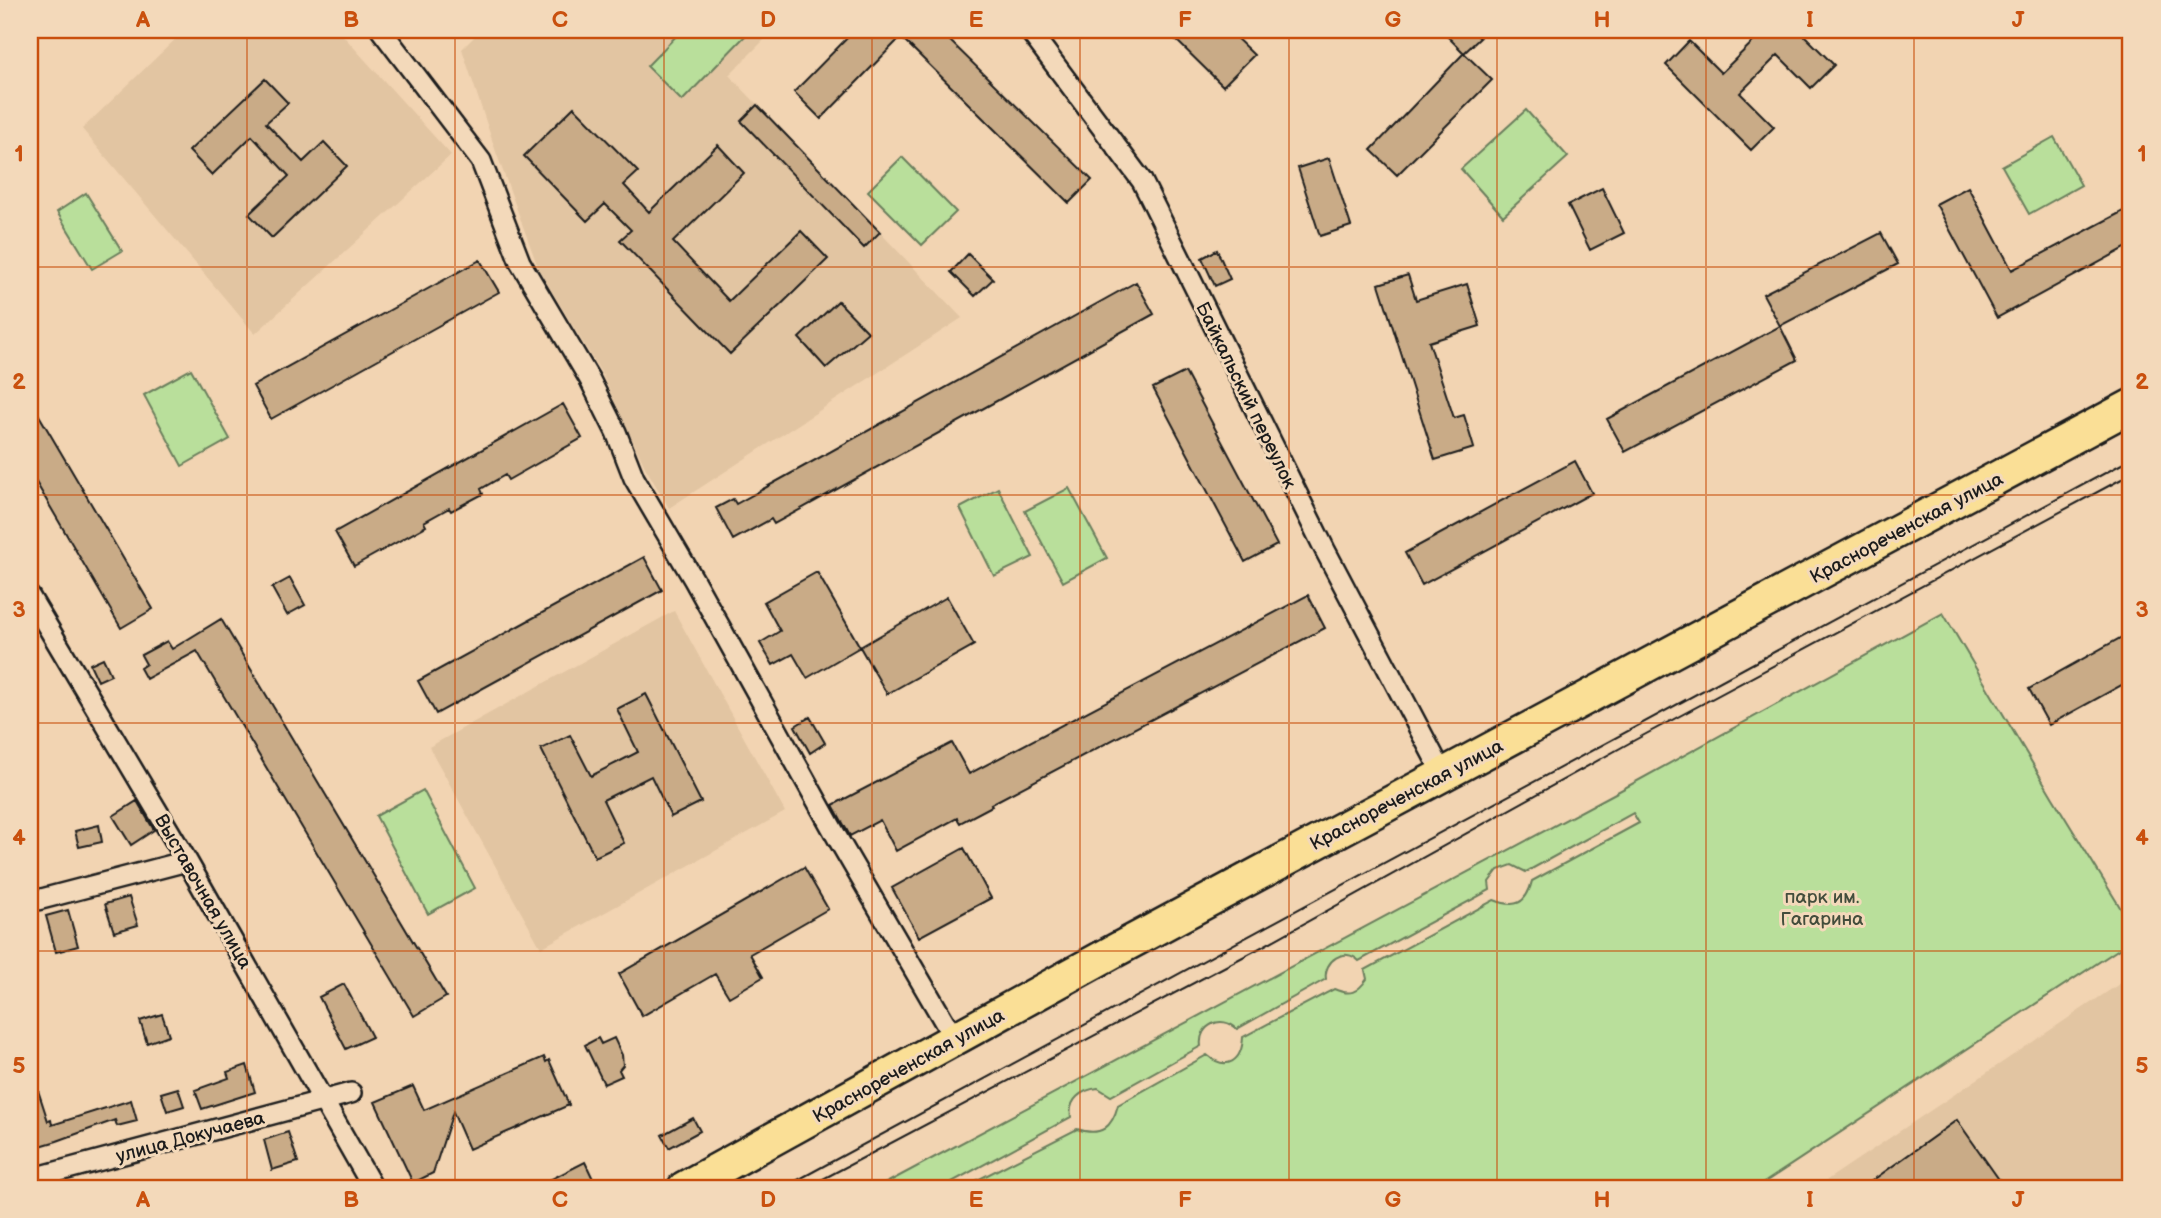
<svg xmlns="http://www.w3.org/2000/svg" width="2161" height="1218" font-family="'Balsamiq Sans',sans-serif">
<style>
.built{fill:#e2c5a2}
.green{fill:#b9df9b;stroke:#6a7e5c;stroke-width:2}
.building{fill:#c9ab87;stroke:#1c1c1c;stroke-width:2}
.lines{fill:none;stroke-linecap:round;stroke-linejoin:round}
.street-casing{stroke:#1c1c1c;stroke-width:24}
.primary-casing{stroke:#1c1c1c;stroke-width:37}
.street{stroke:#f3d9ba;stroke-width:19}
.primary{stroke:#fadf96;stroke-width:32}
.tram{stroke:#1c1c1c;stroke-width:2}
.grid{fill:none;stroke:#c9500e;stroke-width:2;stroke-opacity:0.55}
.labels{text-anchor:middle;stroke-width:6;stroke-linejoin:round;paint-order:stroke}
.street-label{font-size:19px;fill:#1c1c1c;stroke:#f3d9ba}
.park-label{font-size:19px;fill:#434d3c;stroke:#f3d9ba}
.neatline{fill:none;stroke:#c9500e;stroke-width:2.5}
.grid-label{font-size:23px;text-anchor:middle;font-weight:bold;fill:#c9500e}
</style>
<rect width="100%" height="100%" fill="#f2d4b2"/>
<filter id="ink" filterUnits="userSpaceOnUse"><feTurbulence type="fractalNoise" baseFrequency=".0143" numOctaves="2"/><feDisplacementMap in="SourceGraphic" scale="14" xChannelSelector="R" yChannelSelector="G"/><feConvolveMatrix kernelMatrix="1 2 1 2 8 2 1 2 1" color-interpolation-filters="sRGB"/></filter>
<g filter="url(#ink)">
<path class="built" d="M185 30H309L312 32 315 30H338L451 155 255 334 82 129Z
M481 30H774L729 75 962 318 669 508 645 467 602 374 539 270 496 152 462 49Z
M674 611 785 812 541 948 429 747Z
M2131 976V1188H1815Z"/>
<path class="green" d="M682 30H739L745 36 682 101 647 66Z
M1526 110 1568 157 1503 216 1461 169Z
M2054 137 2081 185 2029 214 2002 166Z
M902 157 956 212 922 245 868 191Z
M86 193 122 251 92 269 57 212Z
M191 369 230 439 182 466 144 395Z
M998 488 1033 557 994 576 960 508Z
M1069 488 1107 558 1063 582 1025 511Z
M1943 613 2053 798 2131 925V941L1756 1188H962L1077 1129C1101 1137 1112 1128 1118 1105L1207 1055C1227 1072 1242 1061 1243 1037L1334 989C1350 996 1357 993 1367 979L1365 970 1494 900C1515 908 1526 905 1532 881L1639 823 1633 813 1526 872 1512 865 1498 870 1489 882 1490 890 1359 961C1345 946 1323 961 1326 979L1237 1029C1222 1014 1198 1025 1201 1046L1111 1096 1098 1088C1082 1090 1068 1099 1071 1117L941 1188H936L926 1183H920L911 1188H877L1621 790Z
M423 790 475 888 428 914 376 816Z"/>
<path class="building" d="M855 30H939L1092 180 1069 203 901 37 821 119 794 92Z
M1166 30H1228L1254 55 1223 86Z
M1441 30H1472L1480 38 1464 53Z
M1765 30H1799L1834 65 1811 88 1778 55 1740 93 1774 127 1751 150 1666 65 1689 41 1721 73Z
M1464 53 1492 80 1397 175 1371 150Z
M265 79 288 103 266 123 303 162 324 142 347 166 272 238 249 214 289 176 252 136 212 175 189 151Z
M757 105 880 232 864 248 741 121Z
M574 107 638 172 624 185 649 212 718 145 744 173 673 242 729 301 801 231 828 259 730 354 620 240 631 230 605 204 587 221 524 156Z
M1329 158 1351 226 1320 236 1298 168Z
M1968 187 2012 270 2131 207V245L1997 318 1936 204Z
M1602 188 1624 233 1590 250 1568 205Z
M1881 233 1898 264 1780 326 1763 294Z
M1217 250 1230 279 1215 286 1202 258Z
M968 254 993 279 975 296 951 272Z
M480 260 499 292 271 419 253 386Z
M1408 275 1416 300 1467 284 1480 326 1429 342 1454 418 1464 415 1474 448 1435 460 1379 284Z
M1136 282 1154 314 774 524 771 519 733 540 716 508 733 499 736 504Z
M838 301 868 332 826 368 799 338Z
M1780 326 1797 360 1625 452 1607 419Z
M1185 372 1277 545 1245 562 1153 388Z
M30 400 153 609 121 628 30 472Z
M563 404 582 438 508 480 505 475 481 489 483 494 451 511 449 508 424 522 426 526 354 566 335 532Z
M1575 461 1592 493 1422 585 1405 553Z
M644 557 662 590 436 714 418 681Z
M817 572 860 647 807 678 793 654 773 665 760 643 780 631 764 602Z
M290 578 305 605 287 615 272 588Z
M1308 595 1325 628 991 804 992 806 960 823 957 818 896 851 880 820 850 836 833 805 952 743 969 774Z
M947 597 974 645 887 694 860 647Z
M221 619 446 997 414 1016 197 651 146 679 140 668 146 664 141 655 167 641 172 649Z
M2131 632V680L2049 725 2029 689Z
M103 658 111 675 98 681 90 664Z
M646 694 701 802 671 817 651 776 603 800 624 843 595 857 541 749 570 735 591 776 638 752 617 709Z
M810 717 825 743 810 753 795 726Z
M137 801 154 830 131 845 113 816Z
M99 825 102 842 79 847 75 831Z
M964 848 991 898 919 937 892 888Z
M804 867 828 909 750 954 763 977 729 997 715 974 642 1016 619 974Z
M129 897 138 925 114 932 105 904Z
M68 910 78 946 56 952 46 916Z
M344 984 372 1037 346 1049 319 997Z
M162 1014 169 1035 147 1043 140 1021Z
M598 1038 601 1044 614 1038 622 1055 623 1065 619 1070 622 1076 604 1084 585 1045Z
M544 1057 546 1062 549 1060 569 1105 469 1149 453 1112 433 1173 413 1183 375 1102 413 1086 424 1110Z
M247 1065 255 1092 202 1109 195 1090 229 1078 227 1072Z
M33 1075 48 1121 51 1120 52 1125 131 1100 137 1121 117 1126 115 1120 57 1141 30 1149V1076Z
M178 1088 184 1106 167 1111 161 1093Z
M693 1118 700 1131 669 1148 662 1135Z
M1957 1120 2005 1188H1862Z
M288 1132 298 1162 272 1170 264 1140Z
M585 1162 594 1181 580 1188H534Z"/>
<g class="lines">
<defs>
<path id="street" d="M381 30 481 161 520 262 590 380 616 432 634 478 694 580 838 839 955 1040
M1029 30 1142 181 1325 550 1443 774
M30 597 187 861 373 1188
M30 902 187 861
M30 1179 351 1093"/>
<path id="primary" d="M684 1188 1116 950 2131 406"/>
</defs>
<use href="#street" class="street-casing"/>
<use href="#primary" class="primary-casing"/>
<use href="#street" class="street"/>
<use href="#primary" class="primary"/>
<path class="tram" d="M783 1188 2131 459
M806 1188 1258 949 1633 741 2131 474"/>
</g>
</g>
<path class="grid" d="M247 30V1188M455 30V1188M664 30V1188M872 30V1188M1080 30V1188M1289 30V1188M1497 30V1188M1706 30V1188M1914 30V1188M30 267H2131M30 495H2131M30 723H2131M30 951H2131"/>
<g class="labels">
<g class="street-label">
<text transform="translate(1247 395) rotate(64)" y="7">Байкальский переулок</text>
<text transform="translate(1906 527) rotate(-28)" y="7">Краснореченская улица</text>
<text transform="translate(1406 794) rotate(-28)" y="7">Краснореченская улица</text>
<text transform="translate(204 891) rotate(60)" y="7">Выставочная улица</text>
<text transform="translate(908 1065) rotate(-29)" y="7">Краснореченская улица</text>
<text transform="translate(190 1136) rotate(-15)" y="7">улица Докучаева</text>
</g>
<g class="park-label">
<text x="1822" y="903">парк им.<tspan x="1822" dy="22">Гагарина</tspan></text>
</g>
</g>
<rect width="2161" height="1218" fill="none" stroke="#f3d9ba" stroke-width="77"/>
<rect x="38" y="38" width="2084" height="1142" class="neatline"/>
<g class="grid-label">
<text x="143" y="27">A</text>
<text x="351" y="27">B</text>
<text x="560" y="27">C</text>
<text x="768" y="27">D</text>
<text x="976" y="27">E</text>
<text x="1185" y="27">F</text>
<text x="1393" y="27">G</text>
<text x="1602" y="27">H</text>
<text x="1810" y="27">I</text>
<text x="2018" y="27">J</text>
<text x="19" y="161">1</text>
<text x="2142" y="161">1</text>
<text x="19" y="389">2</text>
<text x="2142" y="389">2</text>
<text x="19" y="617">3</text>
<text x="2142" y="617">3</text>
<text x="19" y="845">4</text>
<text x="2142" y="845">4</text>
<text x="19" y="1073">5</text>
<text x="2142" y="1073">5</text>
<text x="143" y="1207">A</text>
<text x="351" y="1207">B</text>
<text x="560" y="1207">C</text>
<text x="768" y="1207">D</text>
<text x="976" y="1207">E</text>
<text x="1185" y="1207">F</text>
<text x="1393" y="1207">G</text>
<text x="1602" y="1207">H</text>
<text x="1810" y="1207">I</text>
<text x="2018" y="1207">J</text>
</g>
</svg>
